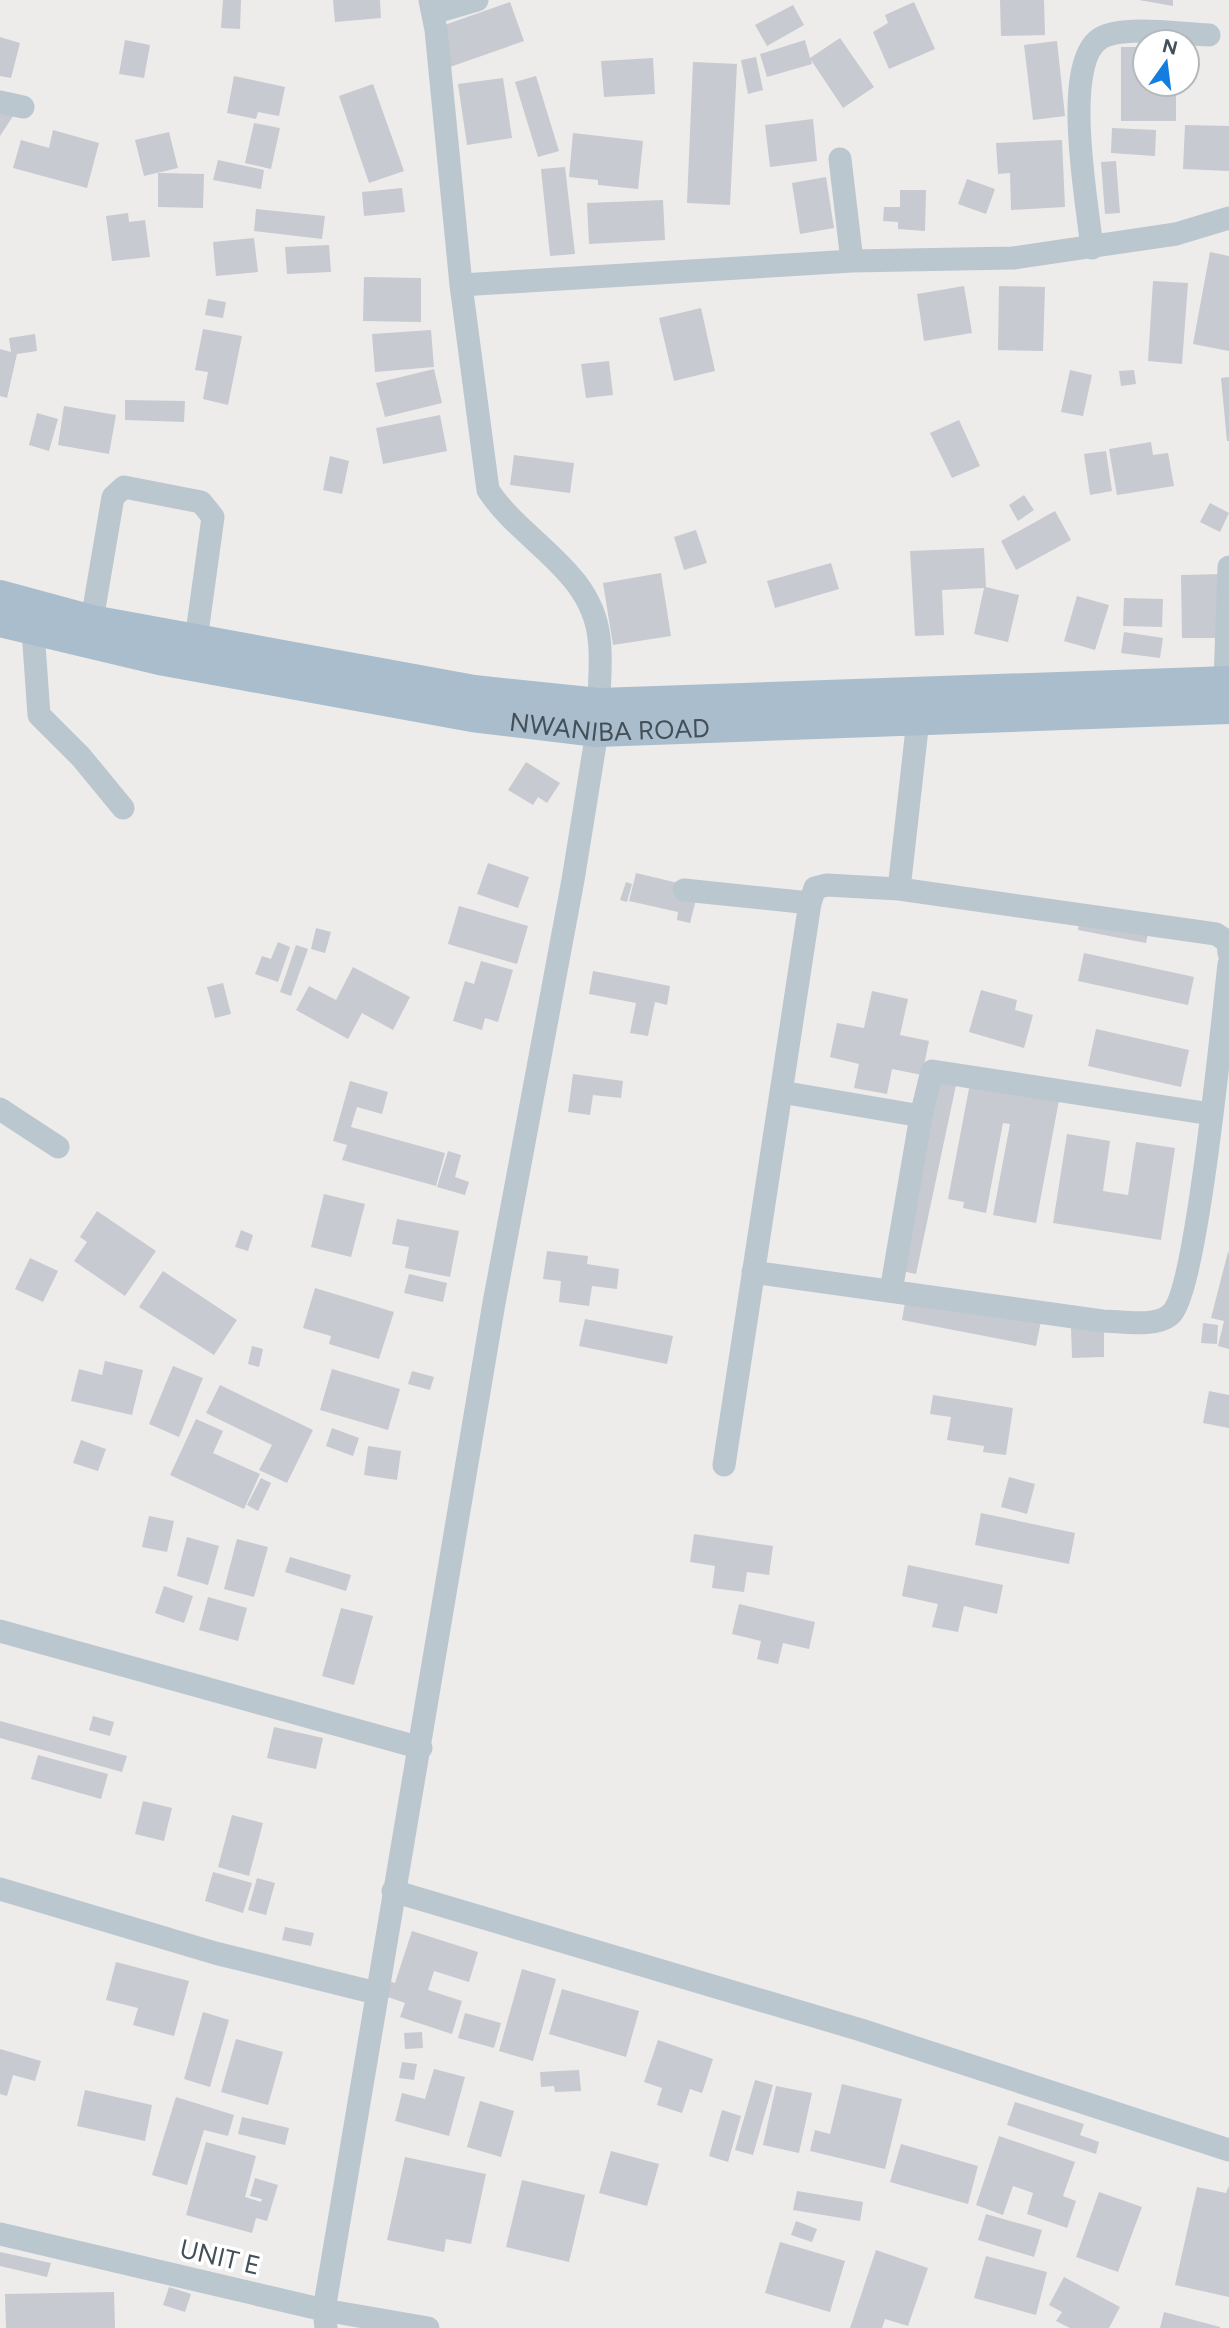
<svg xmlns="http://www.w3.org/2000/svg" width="1229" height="2328" font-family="Figtree,sans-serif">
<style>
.building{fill:#c7cad0}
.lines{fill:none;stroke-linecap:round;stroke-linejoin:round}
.minor{stroke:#bbc7cf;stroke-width:23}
.major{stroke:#a9bdcc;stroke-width:30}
.labels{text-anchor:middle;stroke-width:7;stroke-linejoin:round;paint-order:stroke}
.street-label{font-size:26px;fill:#435059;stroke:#fff}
</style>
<rect width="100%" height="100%" fill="#eeebeb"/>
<path class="building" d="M223 0H241L240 29 221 28Z
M333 0H380L381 18 335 22Z
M1000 0H1044L1045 35 1001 36Z
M1139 0H1173V6Z
M510 2 524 41 447 68 433 29Z
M914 2 935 49 889 69 873 32 888 23 885 15Z
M793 5 804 25 767 46 755 25Z
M0 37 20 43 11 78 0 76Z
M840 38 874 87 843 108 811 60 812 64 767 77 760 54 805 40 810 58Z
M125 40 150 45 144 78 119 74Z
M1057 41 1065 116 1033 120 1024 45Z
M1121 47H1145V84H1176V121H1121Z
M756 57 763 90 748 94 741 60Z
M653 58 655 94 604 97 601 61Z
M693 62 737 64 730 205 687 203Z
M234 76 285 87 279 116 258 112 256 119 227 113Z
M536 76 559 151 538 157 515 82Z
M503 78 512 138 467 145 458 84Z
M373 84 404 171 369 183 339 96Z
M0 95 19 107 0 136Z
M813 119 817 161 770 167 765 125Z
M254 123 280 128 271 169 245 163Z
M1185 125 1229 126V171L1183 169Z
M1112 128 1156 130 1155 156 1111 153Z
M53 130 99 143 87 188 13 168 21 140 49 148Z
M169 132 178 168 144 176 135 140Z
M573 133 643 141 638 189 598 185V180L569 177Z
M1062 140 1065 207 1011 210 1010 173 998 174 996 143Z
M218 160 264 170 261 189 213 180Z
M1116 161 1120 213 1105 214 1101 162Z
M565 167 575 254 550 256 541 169Z
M158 173 204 174 203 208 158 207Z
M826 177 834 228 800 234 792 183Z
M967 179 995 189 986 214 958 204Z
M402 188 405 212 364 216 362 192Z
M900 190H926L925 231 898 229V222L883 221 884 207H900Z
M663 200 665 240 589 244 587 203Z
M256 209 325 216 322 239 254 231Z
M128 213 129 222 145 220 150 257 112 261 106 216Z
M254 238 258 272 216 276 213 242Z
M329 245 331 272 287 274 285 247Z
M1210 252 1229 256V351L1193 344Z
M364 277 421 278V322L363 321Z
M1153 281 1188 283 1182 364 1148 361Z
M964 286 972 333 924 341 917 294Z
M999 286 1045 287 1043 351 998 350Z
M208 299 226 302 223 318 205 315Z
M701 308 715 371 674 381 659 318Z
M203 329 242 336 228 405 203 399 208 372 195 370Z
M431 330 434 367 375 372 372 334Z
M35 334 37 351 17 354 7 398 0 396V349L11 352 9 338Z
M609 361 613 395 586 398 581 364Z
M434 369 442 403 385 417 376 383Z
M1070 370 1092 375 1083 416 1061 412Z
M1134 370 1136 384 1121 386 1119 371Z
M1229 377V441H1227L1221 378Z
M125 400 185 401 184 422 125 420Z
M64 406 116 415 109 454 58 445Z
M37 413 58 419 49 451 29 445Z
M440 415 447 451 383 464 376 428Z
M959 420 980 466 952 478 930 433Z
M1151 442 1153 455 1168 453 1174 486 1117 495 1109 449Z
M1106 451 1112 491 1090 495 1084 454Z
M514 455 574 463 570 493 510 485Z
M330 456 349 461 342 494 323 490Z
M1024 495 1034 510 1018 521 1009 505Z
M1210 503 1229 513 1220 532 1200 522Z
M1055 511 1071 540 1016 570 1001 541Z
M696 530 707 563 684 570 674 537Z
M984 548 986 587 1019 595 1008 642 974 634 984 588 942 590 944 635 915 636 910 551Z
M831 563 839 589 775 608 767 581Z
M661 573 671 636 613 645 603 583Z
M1226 574 1227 638H1182L1181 575Z
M1077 596 1109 605 1095 650 1064 641Z
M1124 598 1163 599 1162 627 1123 626Z
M1124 632 1163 638 1160 658 1121 653Z
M526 762 560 783 547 803 538 797 533 805 508 790Z
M488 863 529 877 518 908 477 894Z
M636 873 699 888 690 923 677 920 678 912 629 901Z
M626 882 632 884 627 902 620 900Z
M459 906 528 926 517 964 448 944Z
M1082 907 1151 919 1146 943 1078 930Z
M316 928 331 932 325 953 311 949Z
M278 942 290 947 278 982 255 974 262 956 271 959Z
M296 945 308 949 291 996 280 992Z
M1084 953 1194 977 1188 1005 1078 981Z
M481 961 513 970 498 1022 485 1018 482 1030 453 1021 465 981 474 984Z
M353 967 410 997 393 1030 362 1013 348 1039 296 1010 309 986 336 1000Z
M593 971 670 986 667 1005 655 1002 648 1036 630 1033 636 1003 589 994Z
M223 983 231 1014 215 1018 207 987Z
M981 990 1017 1000 1015 1010 1033 1015 1024 1048 969 1032Z
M872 991 908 999 900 1035 929 1041 922 1075 892 1069 887 1094 854 1088 859 1064 830 1057 837 1023 864 1028Z
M1096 1029 1189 1050 1181 1087 1088 1066Z
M932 1064 959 1071 916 1274 888 1268Z
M573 1074 623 1081 621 1098 593 1095 590 1115 568 1112Z
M971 1078 1060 1095 1036 1223 993 1215 1010 1124 1003 1123 986 1213 963 1208 964 1202 948 1199Z
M350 1081 388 1092 382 1114 357 1107 351 1127 445 1153 436 1186 342 1160 347 1145 333 1141Z
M1067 1134 1110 1141 1103 1191 1128 1195 1136 1142 1175 1148 1161 1240 1053 1223Z
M448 1151 461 1155 455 1177 469 1182 465 1195 437 1187Z
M324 1194 365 1204 351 1257 311 1247Z
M97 1211 156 1251 125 1296 74 1261 87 1242 80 1237Z
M397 1219 459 1231 450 1277 405 1268 409 1247 392 1244Z
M241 1230 253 1235 248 1251 235 1247Z
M547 1251 588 1256 587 1264 619 1269 617 1289 592 1286 589 1306 559 1302 561 1281 543 1279Z
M1228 1252 1229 1253V1349L1218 1346 1224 1321 1211 1318Z
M30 1258 58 1271 43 1302 15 1289Z
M163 1271 237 1320 214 1355 139 1307Z
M409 1274 447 1283 443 1302 404 1293Z
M908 1285 1043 1311 1036 1346 902 1320Z
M315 1288 394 1312 379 1359 329 1344 331 1336 303 1328Z
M585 1319 673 1336 667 1364 579 1346Z
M1203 1323 1218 1325 1217 1344 1201 1343Z
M1071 1327H1104V1357L1072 1358Z
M252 1346 263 1349 259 1367 248 1364Z
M105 1361 143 1370 132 1415 71 1401 79 1369 102 1375Z
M173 1366 203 1378 179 1437 149 1424Z
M332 1369 400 1389 388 1430 320 1410Z
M412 1371 434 1377 430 1390 408 1384Z
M220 1385 313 1430 287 1483 259 1470 272 1445 206 1413Z
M1209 1391 1229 1395V1428L1203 1423Z
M933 1395 1013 1408 1006 1455 983 1452 984 1446 947 1440 951 1417 930 1414Z
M196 1419 223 1431 213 1453 260 1474 244 1509 170 1475Z
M332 1428 359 1438 353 1456 326 1446Z
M81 1440 106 1449 98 1471 73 1463Z
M368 1446 401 1451 397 1480 364 1475Z
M1009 1477 1035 1484 1027 1514 1001 1507Z
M261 1478 271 1483 258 1511 247 1505Z
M981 1513 1075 1533 1069 1564 975 1545Z
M149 1516 174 1521 167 1552 142 1547Z
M694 1534 773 1546 769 1575 747 1572 744 1592 712 1588 715 1566 690 1562Z
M187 1537 219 1546 208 1585 177 1576Z
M237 1539 268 1547 254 1597 224 1589Z
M290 1557 351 1575 346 1591 285 1572Z
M908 1565 1003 1585 997 1614 964 1606 958 1632 932 1627 938 1604 902 1596Z
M164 1586 193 1596 184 1623 155 1613Z
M208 1597 247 1608 238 1641 199 1630Z
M739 1604 815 1622 809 1649 783 1643 778 1664 757 1659 761 1641 732 1634Z
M341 1608 373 1616 354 1685 322 1676Z
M93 1716 114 1722 110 1736 89 1730Z
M0 1721 127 1756 122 1772 0 1738Z
M274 1727 323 1738 316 1769 267 1758Z
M38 1755 108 1774 101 1799 31 1779Z
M143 1801 172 1808 164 1841 135 1834Z
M232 1815 263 1823 249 1876 218 1867Z
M213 1872 252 1883 243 1913 205 1901Z
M257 1878 275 1883 266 1915 248 1910Z
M285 1927 314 1933 311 1946 282 1940Z
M412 1931 478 1952 469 1982 434 1971 428 1990 462 2001 452 2034 400 2017 405 2003 385 1996 389 1981 395 1983Z
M116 1962 189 1981 174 2036 133 2025 138 2008 106 2000Z
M522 1969 556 1979 533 2061 499 2051Z
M562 1989 639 2011 626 2057 549 2034Z
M203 2012 229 2020 210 2087 184 2079Z
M465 2013 501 2023 494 2048 458 2038Z
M422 2032 423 2048 405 2049 404 2033Z
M236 2039 283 2052 268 2105 221 2092Z
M658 2040 713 2059 702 2093 690 2089 682 2113 657 2105 662 2088 644 2082Z
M0 2049 41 2061 35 2081 13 2075 7 2096 0 2094Z
M402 2062 417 2064 414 2080 399 2078Z
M434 2069 465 2077 449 2136 395 2121 402 2093 425 2099Z
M579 2070 581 2091 555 2092 554 2086 541 2087 540 2072Z
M755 2080 773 2085 753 2155 735 2150Z
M842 2084 902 2099 885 2169 810 2151 815 2130 830 2134Z
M776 2086 812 2093 799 2153 763 2145Z
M85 2090 152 2105 145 2141 77 2126Z
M176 2097 234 2115 228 2136 204 2130 187 2185 152 2175Z
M480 2101 514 2111 501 2157 467 2147Z
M1015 2102 1084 2124 1080 2135 1099 2142 1096 2154 1007 2125Z
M722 2110 741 2116 728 2162 709 2156Z
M242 2117 289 2128 285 2145 238 2134Z
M999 2136 1075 2162 1063 2196 1076 2201 1067 2228 1027 2214 1033 2193 1013 2186 1003 2215 976 2205Z
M206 2142 256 2156 245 2197 261 2202 262 2199 250 2196 255 2178 278 2185 267 2221 256 2218 252 2233 186 2215Z
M901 2144 978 2166 968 2204 890 2182Z
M611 2151 659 2164 647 2206 599 2193Z
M405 2157 486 2174 471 2244 446 2239 444 2252 387 2240Z
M522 2180 585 2195 569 2262 506 2247Z
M1229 2186V2297L1175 2285 1197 2187 1226 2193Z
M797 2191 863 2202 860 2221 793 2210Z
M1099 2192 1142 2207 1118 2272 1076 2257Z
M986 2214 1042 2230 1034 2257 978 2240Z
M796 2221 817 2229 812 2242 791 2235Z
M780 2242 845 2261 830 2312 765 2293Z
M876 2250 928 2268 908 2326 885 2319 882 2328H850Z
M0 2252 51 2263 47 2277 0 2266Z
M986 2256 1047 2272 1036 2315 974 2298Z
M1064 2277 1120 2307 1109 2328H1070L1056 2321 1062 2312 1049 2305Z
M169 2287 191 2294 185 2312 163 2305Z
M114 2292 115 2328H6L5 2294Z
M1164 2312 1220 2327V2328H1160Z"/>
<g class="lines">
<path class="minor" d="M430 0 436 30 461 285 488 490C522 542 592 570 599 638 602 659 599 682 599 703
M433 13 477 0
M0 102 23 107
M840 159 852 261
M1092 248C1088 207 1060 61 1101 38 1124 25 1182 34 1209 35
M461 285 852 261 1013 258 1176 234 1229 218
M92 620 113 497 124 487 201 502 213 517 196 640
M33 631 39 715 81 757 123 808
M1225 682 1229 567
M899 889 918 720
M684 890 810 903 724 1465
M810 903 815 888 827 885 899 889 1216 934 1228 942 1229 953
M781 1092 921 1116
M0 1109 58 1147
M753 1272 1102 1321C1121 1321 1154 1328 1170 1315 1197 1294 1223 1014 1229 964
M891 1291 921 1116 932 1071 1211 1114
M0 1631 421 1748
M0 1889 215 1953 376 1993
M393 1891 861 2030 1229 2150
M0 2234 324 2310 428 2328
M326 2328 324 2310 494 1303 573 880 597 732"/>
<g class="major">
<path d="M0 595 92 620 474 690 599 703 1229 681"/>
<path id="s1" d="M0 622 159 660 472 717 597 732 1229 709"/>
</g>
</g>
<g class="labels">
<g class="street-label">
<text dy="9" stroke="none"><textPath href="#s1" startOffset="620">NWANIBA ROAD</textPath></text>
<text transform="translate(220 2257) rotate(13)" y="9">UNIT E</text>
</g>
</g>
<g transform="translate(1166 63) rotate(14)"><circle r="33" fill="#ffffff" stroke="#b4b9bd" stroke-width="2"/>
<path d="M0-5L12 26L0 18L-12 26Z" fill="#137de0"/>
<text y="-10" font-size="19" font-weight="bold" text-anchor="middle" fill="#435059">N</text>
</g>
</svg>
